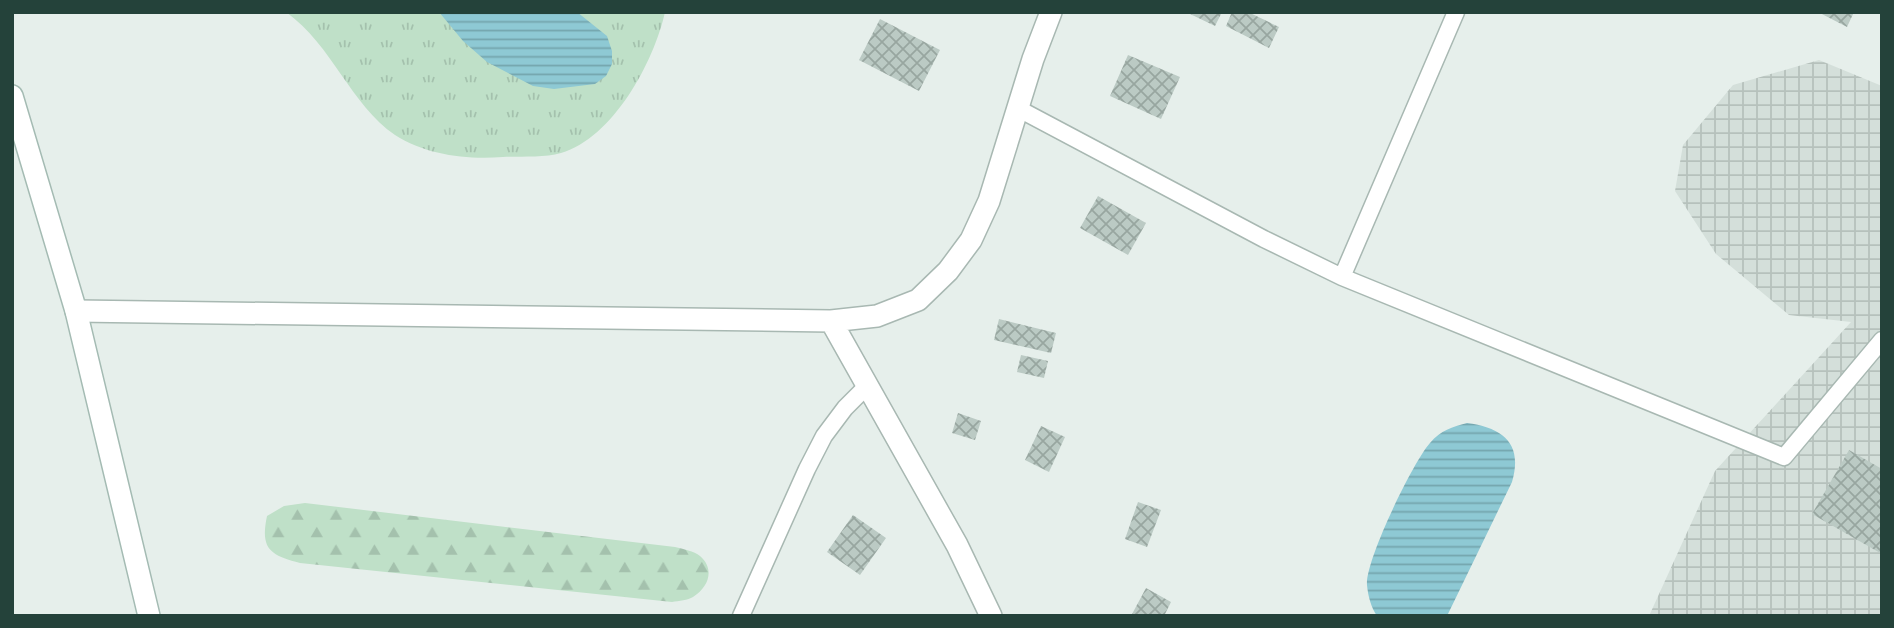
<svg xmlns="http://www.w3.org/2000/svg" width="1894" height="628" font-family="Figtree,sans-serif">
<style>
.industrial{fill:url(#industrial-grid)}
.grass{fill:url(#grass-tufts)}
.forest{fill:url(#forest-firs)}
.water{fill:url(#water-rules)}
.building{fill:url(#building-cross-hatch)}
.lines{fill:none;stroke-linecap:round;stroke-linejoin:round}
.service-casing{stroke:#a8b8b2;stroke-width:19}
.minor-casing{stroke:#a8b8b2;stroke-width:24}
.secondary-casing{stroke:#a4bbb3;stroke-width:24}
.service{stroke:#fff;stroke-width:16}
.minor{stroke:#fff;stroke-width:21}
.secondary{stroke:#fff;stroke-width:21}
</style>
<defs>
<pattern id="industrial-grid" width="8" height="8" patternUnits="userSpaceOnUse" patternTransform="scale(1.75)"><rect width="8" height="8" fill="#d4dfda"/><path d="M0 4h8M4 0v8" fill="none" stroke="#b6c1bc"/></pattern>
<pattern id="grass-tufts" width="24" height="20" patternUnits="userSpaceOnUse" patternTransform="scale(1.75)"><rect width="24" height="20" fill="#bfe0c8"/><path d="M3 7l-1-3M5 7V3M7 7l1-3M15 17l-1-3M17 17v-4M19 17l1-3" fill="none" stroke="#a4c1ad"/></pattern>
<pattern id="forest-firs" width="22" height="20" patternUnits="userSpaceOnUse" patternTransform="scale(1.75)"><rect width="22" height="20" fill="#bfe0c8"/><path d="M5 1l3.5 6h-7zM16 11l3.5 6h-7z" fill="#a4c1ad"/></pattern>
<pattern id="water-rules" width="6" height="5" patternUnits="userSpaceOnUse" patternTransform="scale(1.75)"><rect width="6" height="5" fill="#8ec9d4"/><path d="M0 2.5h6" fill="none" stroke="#74a5ad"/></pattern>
<pattern id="building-cross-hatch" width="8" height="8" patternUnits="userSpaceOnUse" patternTransform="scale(1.75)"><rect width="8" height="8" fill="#bbcac4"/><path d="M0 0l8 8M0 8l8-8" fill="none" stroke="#98a6a0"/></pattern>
</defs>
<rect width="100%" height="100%" fill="#e6efeb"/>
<path class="industrial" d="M1819 60 1882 86V616H1649L1715 471 1851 322 1789 315 1716 254 1675 191 1683 145 1733 85Z"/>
<path class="grass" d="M286 12H665C654 62 613 138 561 153 544 158 521 156 503 157 467 160 426 155 395 135 350 104 333 46 286 12Z"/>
<path class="forest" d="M305 503 675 547C683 549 694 551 700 556 715 569 709 587 693 597 688 600 679 601 672 602L300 563C270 555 260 549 267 516L284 506Z"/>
<path class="water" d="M439 12H577L607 36 612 51V64L606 76 595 84 554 89 533 86 487 62 463 41Z
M1467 423C1504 428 1523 444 1512 482L1447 616H1377C1371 607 1368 596 1367 585 1365 561 1413 462 1430 443 1441 430 1452 427 1467 423Z"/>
<path class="building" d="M1186 12H1222L1215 26Z
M1232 12H1248L1279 27 1269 48 1226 26Z
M1818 12H1854L1847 27Z
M880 19 940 50 919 91 859 60Z
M1128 55 1180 77 1161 119 1110 96Z
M1098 196 1146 223 1128 255 1080 228Z
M999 319 1056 333 1051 353 994 340Z
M1021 355 1048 361 1044 378 1017 372Z
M958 413 981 421 975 440 952 433Z
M1041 426 1065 437 1049 472 1025 460Z
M1849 450 1882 469V554L1812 514Z
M1138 502 1161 510 1147 547 1125 539Z
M853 515 886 538 860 575 827 552Z
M1146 588 1171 602 1164 616H1131Z"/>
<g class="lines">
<defs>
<path id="service" d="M1017 108 1264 239 1342 277 1784 457 1882 340
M1342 277 1456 12
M741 616 807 469 824 436 845 408 866 387"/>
<path id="minor" d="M76 311 831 321 877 316 918 300 948 271 971 240 989 201 1033 59 1051 12
M831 321 957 545 991 616"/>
<path id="secondary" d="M12 96 76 311 149 616"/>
</defs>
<use href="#service" class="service-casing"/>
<use href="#minor" class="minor-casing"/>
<use href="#secondary" class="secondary-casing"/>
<use href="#service" class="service"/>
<use href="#minor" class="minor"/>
<use href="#secondary" class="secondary"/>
</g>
<rect width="1894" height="628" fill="none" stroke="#24423a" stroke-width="28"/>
</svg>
